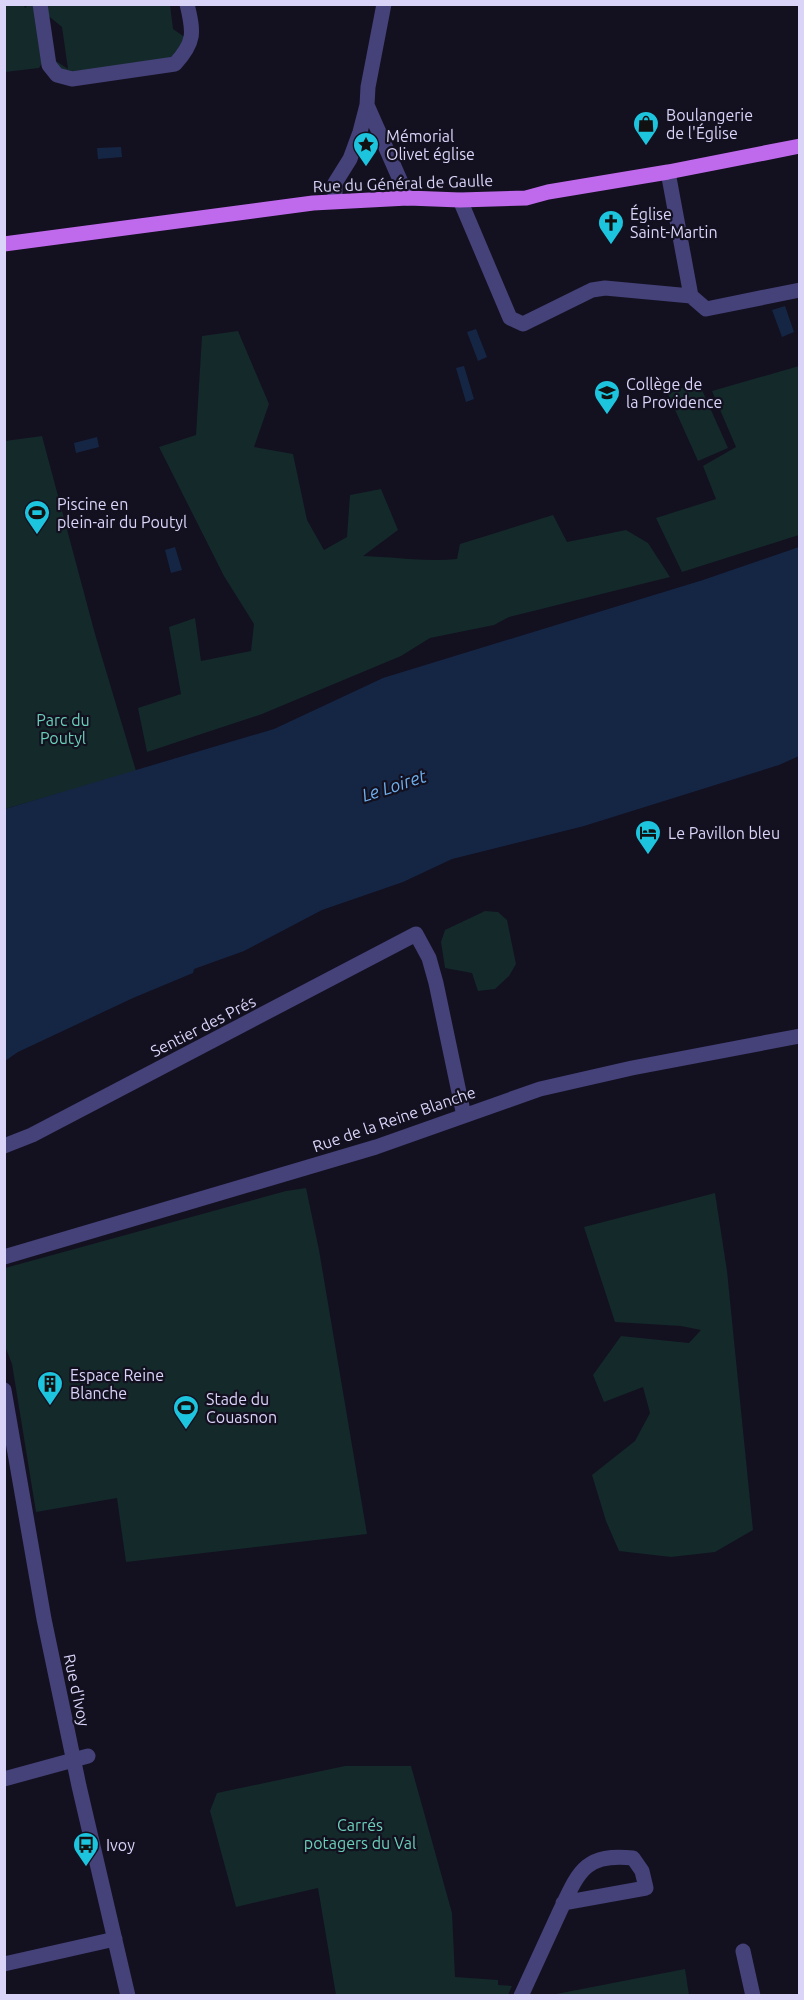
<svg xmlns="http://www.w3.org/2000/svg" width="804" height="2000" font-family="Ubuntu,sans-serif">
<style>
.green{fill:#142929}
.water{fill:#152644}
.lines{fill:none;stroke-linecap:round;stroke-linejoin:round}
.minor{stroke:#454179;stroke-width:15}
.major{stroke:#bf69ec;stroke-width:15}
.labels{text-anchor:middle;stroke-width:4.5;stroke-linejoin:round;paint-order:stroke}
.poi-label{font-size:16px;fill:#dad4f9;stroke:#131020;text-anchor:start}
.street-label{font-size:16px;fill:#dad4f9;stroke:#131020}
.park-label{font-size:16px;fill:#6ad0b9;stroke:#131020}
.water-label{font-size:18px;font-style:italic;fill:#6fafec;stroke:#131020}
</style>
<rect width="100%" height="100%" fill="#131020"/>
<path class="green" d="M4 5H24L25 8 28 5H36L42 63 39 68 5 72Z
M45 5H170L173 29 186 38 171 58 66 73 57 67 53 59 68 69 62 27 46 14Z
M238 331 269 404 254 447 293 454 307 520 324 550 347 537 350 495 381 489 398 530 363 556C395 557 425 562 457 559L460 544 553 515 567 542 626 530 648 543 670 577 509 617 494 625 430 638 401 656 262 714 147 752 138 708 181 694 169 627 195 618 201 661 251 651 254 624 224 576 159 447 196 435 202 336Z
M799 366V535L682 572 656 518 716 499 703 466 736 447 712 391Z
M698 381 728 448 698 461 668 394Z
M42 436 95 634 136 771 5 809V441Z
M485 911 498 912 507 920 516 964 509 976 495 989 478 991 472 973 445 968 441 942 445 930Z
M306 1188 319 1250 367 1534 126 1562 117 1498 36 1512 12 1364 5 1346V1268L286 1191Z
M715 1193 727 1271 753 1530 715 1552 671 1557 619 1551 606 1521 592 1475 635 1441 650 1413 643 1387 604 1402 593 1375 621 1336 689 1343 701 1330 681 1326 615 1322 584 1227Z
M345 1766H411L452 1913 455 1977 498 1980V1985L512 1986 508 1995H336L318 1888 236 1907 210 1811 217 1793Z
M685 1969 689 1995H551Z"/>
<path class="water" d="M121 147 122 157 98 159 97 148Z
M785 306 794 332 782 337 772 310Z
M476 329 487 357 478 361 467 332Z
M464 366 474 399 466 402 456 368Z
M97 437 99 447 76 453 74 443Z
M175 547 182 570 171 573 165 550Z
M799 547V756L779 765 584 826 452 859 403 882 322 910 244 951 194 969 193 973 133 998 18 1052 5 1061V809L274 729 383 678 703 580Z"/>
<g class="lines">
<path class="minor" d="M40 4 49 65 57 75 72 79 175 64C195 42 194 33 187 4
M367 105 408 198
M668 172 691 296
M460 200 510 318 523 324 592 290 605 288 691 296 706 309 800 290
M335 201V183L350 159 360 132 367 105 368 87 384 4
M4 1146 32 1135 416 934 429 958 436 983 464 1116
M4 1257 376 1147 540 1089 632 1068 800 1036
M4 1390 44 1619 79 1786 128 1996
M4 1779 88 1756
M743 1951 753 1996
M4 1964 115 1939
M521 1996 560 1911C579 1871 585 1853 633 1858L642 1871 646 1888 563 1903"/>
<path class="major" d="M4 244 313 203 408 198 460 200 526 198 548 192 668 172 800 146"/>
</g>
<defs>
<symbol id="shop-pin" viewBox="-11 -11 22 30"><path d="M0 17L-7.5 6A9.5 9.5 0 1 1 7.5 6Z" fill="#1dc4dd" stroke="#131020"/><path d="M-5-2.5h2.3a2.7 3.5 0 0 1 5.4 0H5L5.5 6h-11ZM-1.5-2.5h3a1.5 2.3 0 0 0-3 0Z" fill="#111"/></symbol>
<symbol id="sight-pin" viewBox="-11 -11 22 30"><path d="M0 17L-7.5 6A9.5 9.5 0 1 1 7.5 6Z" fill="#1dc4dd" stroke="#131020"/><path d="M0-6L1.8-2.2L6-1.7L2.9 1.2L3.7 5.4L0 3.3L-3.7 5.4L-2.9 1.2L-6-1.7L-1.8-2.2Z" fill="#111"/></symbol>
<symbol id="church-pin" viewBox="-11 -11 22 30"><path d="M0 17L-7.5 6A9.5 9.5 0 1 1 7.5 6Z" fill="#1dc4dd" stroke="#131020"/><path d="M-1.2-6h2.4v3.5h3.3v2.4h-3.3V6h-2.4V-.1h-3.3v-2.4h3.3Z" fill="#111"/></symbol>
<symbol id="school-pin" viewBox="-11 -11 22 30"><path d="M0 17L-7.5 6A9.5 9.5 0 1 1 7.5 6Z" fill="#1dc4dd" stroke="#131020"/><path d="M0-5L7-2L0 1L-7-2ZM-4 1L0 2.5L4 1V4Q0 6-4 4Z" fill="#111"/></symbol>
<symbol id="stadium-pin" viewBox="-11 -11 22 30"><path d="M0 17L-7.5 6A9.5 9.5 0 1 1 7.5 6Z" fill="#1dc4dd" stroke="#131020"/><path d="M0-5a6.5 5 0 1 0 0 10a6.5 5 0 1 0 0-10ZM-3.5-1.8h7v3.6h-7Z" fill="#111"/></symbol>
<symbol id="hotel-pin" viewBox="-11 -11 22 30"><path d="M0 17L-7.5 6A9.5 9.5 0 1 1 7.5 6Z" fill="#1dc4dd" stroke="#131020"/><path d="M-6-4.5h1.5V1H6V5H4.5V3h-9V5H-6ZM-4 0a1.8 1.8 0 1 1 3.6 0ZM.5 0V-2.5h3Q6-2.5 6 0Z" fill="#111"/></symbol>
<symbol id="building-pin" viewBox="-11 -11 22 30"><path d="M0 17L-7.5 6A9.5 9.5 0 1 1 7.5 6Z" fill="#1dc4dd" stroke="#131020"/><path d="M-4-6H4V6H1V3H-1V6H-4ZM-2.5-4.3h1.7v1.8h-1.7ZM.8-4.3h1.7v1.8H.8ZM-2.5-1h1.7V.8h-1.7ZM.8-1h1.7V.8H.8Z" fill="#111"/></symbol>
<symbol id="bus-pin" viewBox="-11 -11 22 30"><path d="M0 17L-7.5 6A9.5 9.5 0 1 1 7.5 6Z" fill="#1dc4dd" stroke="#131020"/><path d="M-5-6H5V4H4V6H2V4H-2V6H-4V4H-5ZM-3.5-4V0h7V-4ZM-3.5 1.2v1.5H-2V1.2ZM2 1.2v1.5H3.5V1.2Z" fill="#111"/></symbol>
</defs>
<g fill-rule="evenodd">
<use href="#shop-pin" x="631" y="109" width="30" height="40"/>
<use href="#sight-pin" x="351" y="130" width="30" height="40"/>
<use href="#church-pin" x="596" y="208" width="30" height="40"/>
<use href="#school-pin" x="592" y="378" width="30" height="40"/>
<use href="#stadium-pin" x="22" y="498" width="30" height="40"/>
<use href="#hotel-pin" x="633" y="818" width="30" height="40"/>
<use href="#building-pin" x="35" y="1369" width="30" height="40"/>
<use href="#stadium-pin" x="171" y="1393" width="30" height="40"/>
<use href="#bus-pin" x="71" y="1830" width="30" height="40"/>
</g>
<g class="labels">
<g class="poi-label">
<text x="666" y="121">Boulangerie<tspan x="666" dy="18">de l'Église</tspan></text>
<text x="386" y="142">Mémorial<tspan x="386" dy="18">Olivet église</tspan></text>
<text x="630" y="220">Église<tspan x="630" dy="18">Saint-Martin</tspan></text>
<text x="626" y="390">Collège de<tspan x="626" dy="18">la Providence</tspan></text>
<text x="57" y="510">Piscine en<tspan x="57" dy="18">plein-air du Poutyl</tspan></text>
<text x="668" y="839">Le Pavillon bleu</text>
<text x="70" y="1381">Espace Reine<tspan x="70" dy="18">Blanche</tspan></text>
<text x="206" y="1405">Stade du<tspan x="206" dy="18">Couasnon</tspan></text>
<text x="106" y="1851">Ivoy</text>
</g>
<g class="street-label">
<text transform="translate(403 183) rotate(-2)" y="6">Rue du Général de Gaulle</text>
<text transform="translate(203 1026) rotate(-27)" y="6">Sentier des Prés</text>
<text transform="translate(394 1119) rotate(-19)" y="6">Rue de la Reine Blanche</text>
<text transform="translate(77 1690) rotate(78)" y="6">Rue d'Ivoy</text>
</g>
<g class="park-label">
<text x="63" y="726">Parc du<tspan x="63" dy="18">Poutyl</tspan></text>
<text x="360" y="1831">Carrés<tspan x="360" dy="18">potagers du Val</tspan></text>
</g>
<g class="water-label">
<text transform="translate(394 786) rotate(-18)" y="6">Le Loiret</text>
</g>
</g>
<rect width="804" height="2000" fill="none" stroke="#dad4f9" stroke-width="12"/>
</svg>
